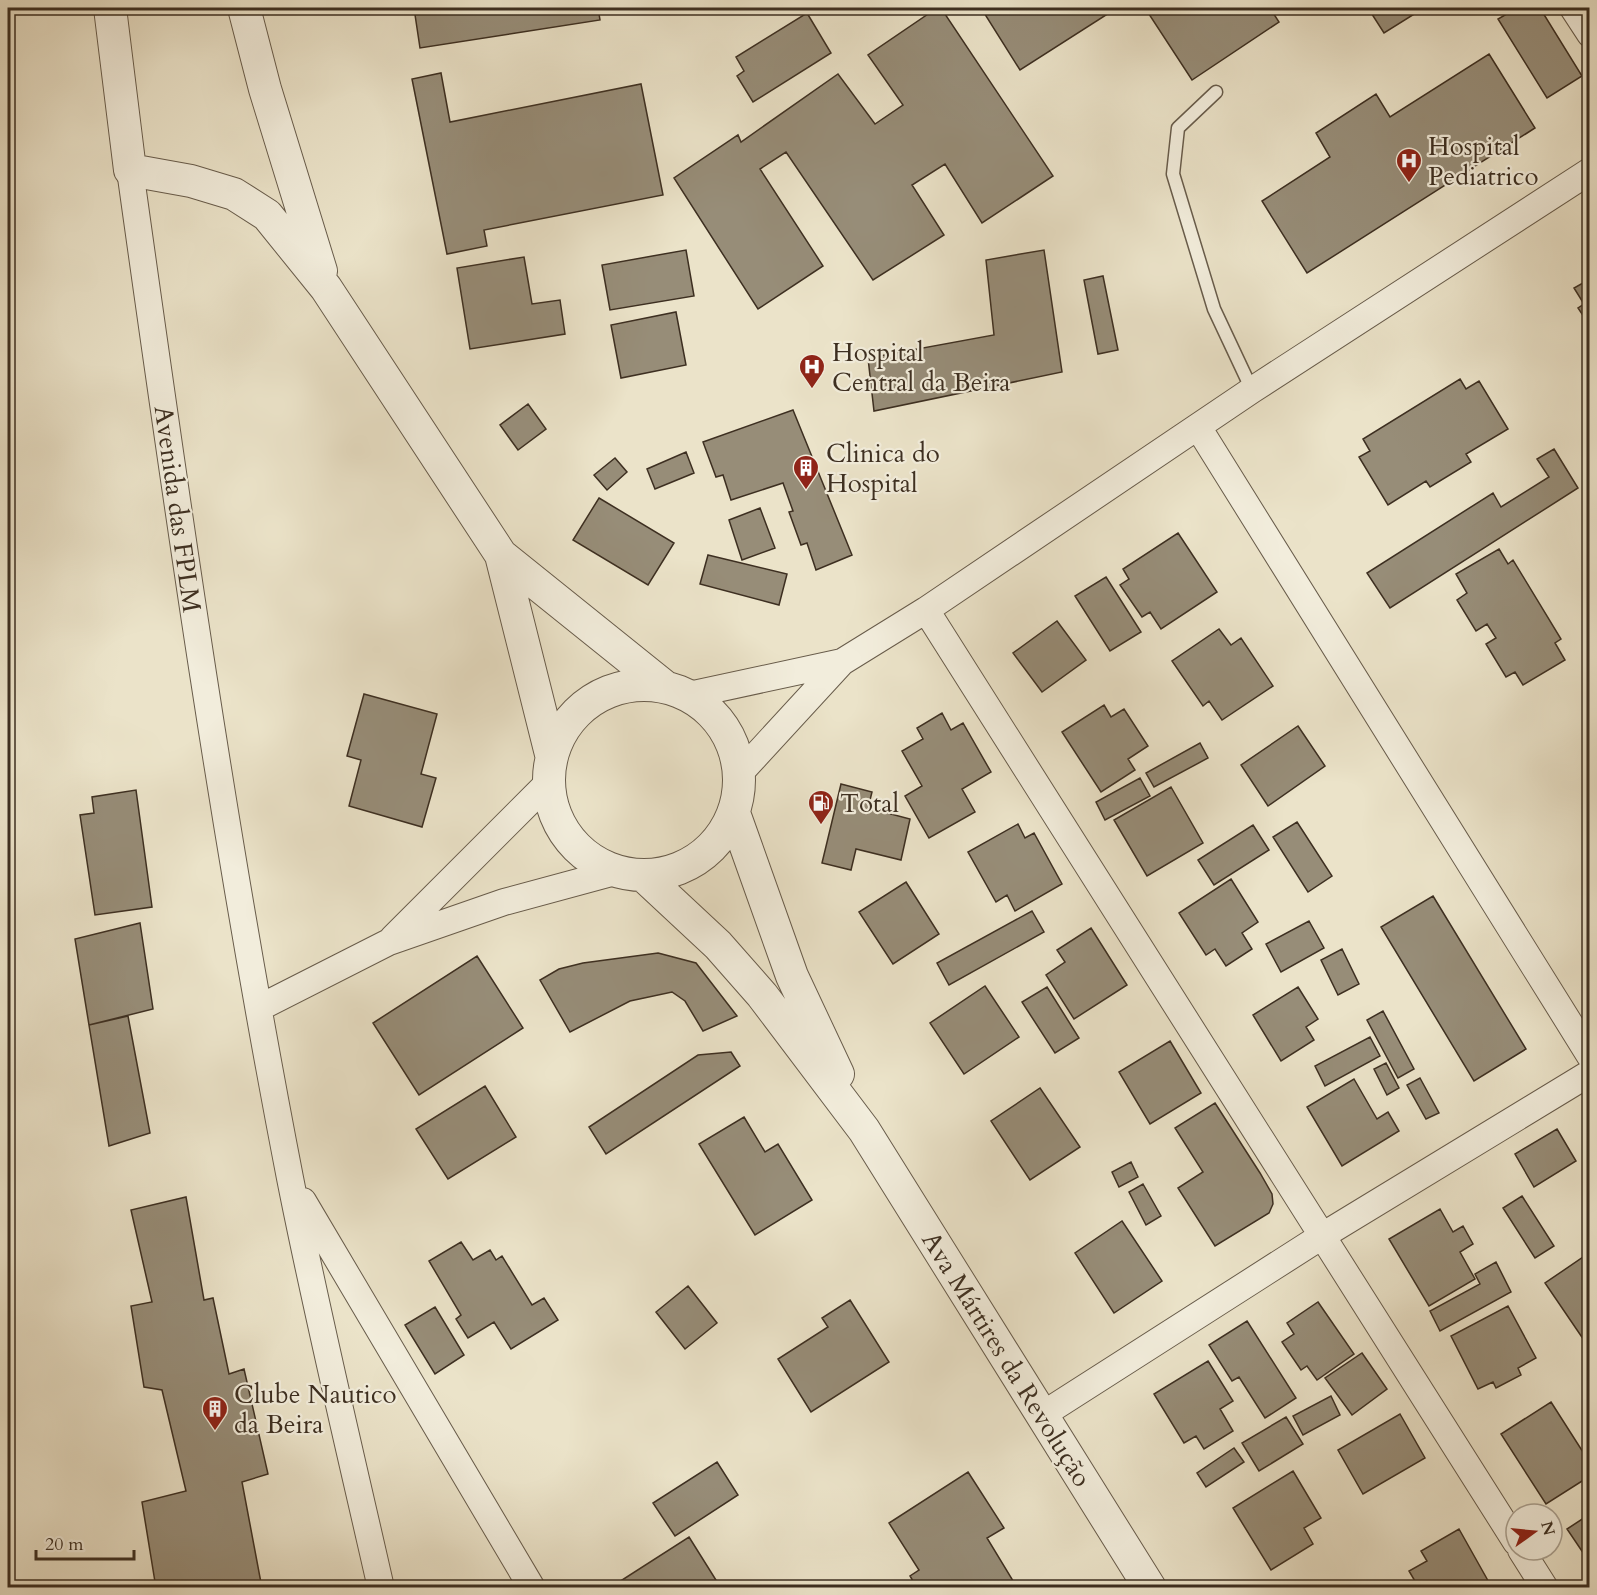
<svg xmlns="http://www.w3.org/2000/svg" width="1597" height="1595" font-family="Cardo,serif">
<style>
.building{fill:#978d78;stroke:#3d2f21;stroke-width:1.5}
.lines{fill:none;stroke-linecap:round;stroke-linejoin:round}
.service-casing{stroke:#685c4b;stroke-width:15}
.minor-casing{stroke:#685c4b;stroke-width:28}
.tertiary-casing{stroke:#685c4b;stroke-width:34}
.service{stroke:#f2eddc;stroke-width:12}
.minor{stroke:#f2eddc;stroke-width:26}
.tertiary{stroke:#f2eddc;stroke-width:32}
.labels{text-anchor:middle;stroke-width:4.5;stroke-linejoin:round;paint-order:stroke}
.poi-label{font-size:26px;fill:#3d2f21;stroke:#f2eddc;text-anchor:start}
.street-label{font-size:26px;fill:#3d2f21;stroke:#f2eddc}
</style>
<rect width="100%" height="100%" fill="#ebe3c9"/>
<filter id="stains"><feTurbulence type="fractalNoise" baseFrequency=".00333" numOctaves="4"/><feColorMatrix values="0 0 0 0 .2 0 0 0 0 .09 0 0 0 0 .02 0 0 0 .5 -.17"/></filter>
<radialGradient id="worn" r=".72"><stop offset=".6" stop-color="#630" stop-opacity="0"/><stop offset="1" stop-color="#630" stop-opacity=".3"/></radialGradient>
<path class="building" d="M414 8H598L600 20 420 48Z
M937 8H941L1053 176 982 223 945 164 912 185 944 235 873 280 786 152 760 169 823 266 758 309 674 178 738 135 741 142 838 74 875 124 903 105 868 55Z
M981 8H1117L1020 70Z
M1145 8H1270L1279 22 1192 80Z
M1368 8H1424L1384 33Z
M1517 8H1540L1582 76 1547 98 1498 19Z
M807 13 831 53 753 102 737 76 744 71 736 57Z
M1489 54 1535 128 1307 273 1262 201 1330 157 1316 133 1376 94 1390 117Z
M441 73 450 122 641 84 663 195 484 230 487 246 447 254 412 79Z
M686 250 694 296 610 310 602 265Z
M1044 250 1062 372 874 411 868 358 994 335 986 260Z
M524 257 532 304 560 300 565 334 470 349 457 268Z
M1103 276 1118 350 1098 354 1084 280Z
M1590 279V326L1578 308 1584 304 1574 288Z
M676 312 686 365 621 378 611 325Z
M1460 379 1466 389 1479 381 1508 429 1466 454 1471 462 1430 487 1426 481 1388 505 1359 457 1370 451 1363 439Z
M528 404 546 429 518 450 500 425Z
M793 410 852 555 816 570 807 543 801 545 789 512 793 511 783 483 731 500 723 475 716 477 703 442Z
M1554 449 1578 488 1390 608 1367 573 1493 493 1501 507 1549 477 1537 459Z
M686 452 694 473 655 489 647 469Z
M615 458 627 472 607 490 594 475Z
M599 498 674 543 648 585 573 540Z
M760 508 775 548 742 560 729 520Z
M1178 533 1217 592 1161 629 1150 612 1142 617 1120 585 1129 579 1123 569Z
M1499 549 1508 564 1513 560 1561 639 1555 643 1565 660 1523 685 1515 672 1506 677 1486 644 1496 638 1487 624 1476 631 1457 600 1467 593 1456 574Z
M708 555 787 574 779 605 700 584Z
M1106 577 1141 632 1110 651 1075 596Z
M1057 621 1086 660 1042 692 1013 653Z
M1219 629 1231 645 1241 638 1273 686 1222 720 1209 701 1203 706 1172 661Z
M364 694 437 714 421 774 436 778 422 827 349 806 361 760 347 756Z
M1590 702V715L1584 705Z
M1104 705 1111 717 1124 709 1148 746 1128 759 1135 770 1101 792 1062 732Z
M942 713 951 730 963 723 991 772 962 789 975 812 929 838 905 796 922 786 902 751 923 739 917 728Z
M1298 726 1325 766 1268 806 1241 765Z
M1200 743 1208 758 1154 787 1146 773Z
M1140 778 1150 796 1105 820 1096 802Z
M841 784 872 792 868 808 910 819 901 860 856 849 851 870 822 863Z
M1171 787 1203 843 1147 876 1114 820Z
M136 790 152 907 95 915 80 815 94 813 92 797Z
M1297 822 1332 876 1308 892 1273 837Z
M1018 824 1025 838 1034 833 1062 884 1015 911 1007 895 996 902 968 852Z
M1253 825 1269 850 1214 885 1198 860Z
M1231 879 1258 922 1242 933 1252 949 1226 966 1215 949 1206 955 1179 913Z
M906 882 939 934 893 964 859 912Z
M1433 896 1526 1049 1474 1081 1381 927Z
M1032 911 1044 932 949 985 937 963Z
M1309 921 1324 948 1281 972 1266 944Z
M140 923 153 1009 89 1025 75 939Z
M1091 928 1127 985 1074 1019 1046 975 1065 962 1057 950Z
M1342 949 1359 984 1338 995 1321 960Z
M658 953 696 963 737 1016 703 1031 685 1001 672 992 630 1001 570 1032 540 980 559 969 583 963Z
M477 956 523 1028 419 1095 373 1023Z
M985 986 1019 1037 964 1074 930 1023Z
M1047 987 1079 1038 1055 1053 1022 1002Z
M1298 987 1318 1019 1306 1027 1314 1040 1281 1061 1253 1015Z
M1383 1011 1414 1069 1398 1078 1367 1020Z
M128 1016 150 1133 109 1146 89 1025Z
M1370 1037 1380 1056 1325 1086 1315 1066Z
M1170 1041 1201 1093 1150 1124 1119 1072Z
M731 1052 740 1066 606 1154 589 1127 698 1055Z
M1386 1063 1399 1088 1387 1095 1374 1069Z
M1420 1078 1439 1113 1426 1119 1407 1085Z
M1354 1079 1377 1119 1388 1112 1399 1131 1342 1166 1307 1107Z
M485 1086 516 1137 448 1179 416 1129Z
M1040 1088 1080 1147 1030 1180 991 1121Z
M1215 1103 1260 1173 1272 1194 1273 1204 1269 1213 1215 1246 1178 1188 1203 1172 1175 1128Z
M744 1117 765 1152 778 1144 812 1200 755 1235 699 1144Z
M1557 1129 1576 1161 1534 1187 1515 1154Z
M1131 1162 1138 1177 1119 1187 1112 1172Z
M1143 1184 1161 1216 1146 1225 1129 1192Z
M1522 1196 1554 1246 1535 1258 1503 1208Z
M186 1197 204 1300 213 1298 229 1374 244 1369 268 1474 242 1482 262 1588H156L142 1502 186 1491 162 1390 144 1387 131 1306 152 1302 131 1210Z
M1440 1209 1453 1232 1463 1226 1473 1244 1460 1252 1475 1279 1429 1306 1389 1239Z
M1122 1221 1162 1281 1114 1313 1075 1253Z
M461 1242 473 1260 490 1250 496 1260 502 1256 532 1305 544 1298 558 1320 511 1349 494 1322 468 1338 456 1319 461 1315 429 1261Z
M1589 1253 1590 1254V1349L1545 1283Z
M1496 1262 1511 1292 1440 1331 1430 1311 1480 1284 1475 1274Z
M688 1286 717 1323 685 1349 656 1312Z
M850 1300 889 1362 811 1412 778 1359 828 1327 822 1318Z
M1318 1302 1354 1354 1317 1380 1307 1366 1301 1370 1282 1342 1294 1334 1287 1323Z
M1508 1306 1536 1358 1518 1368 1521 1375 1496 1388 1493 1382 1478 1389 1451 1336Z
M435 1307 464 1355 435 1374 405 1325Z
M1247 1321 1296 1398 1265 1418 1239 1377 1232 1381 1209 1345Z
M1362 1353 1387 1389 1352 1415 1325 1378Z
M1208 1361 1233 1401 1220 1409 1233 1431 1204 1449 1196 1436 1184 1443 1154 1394Z
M1331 1396 1340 1415 1303 1435 1293 1416Z
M1551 1402 1590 1463V1476L1546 1504 1501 1434Z
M1400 1414 1425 1458 1363 1494 1338 1450Z
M1286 1417 1303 1444 1259 1471 1242 1443Z
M1234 1448 1244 1462 1206 1487 1197 1473Z
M717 1462 738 1495 675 1536 653 1503Z
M1293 1471 1321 1518 1304 1528 1313 1544 1271 1570 1233 1508Z
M968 1472 1004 1528 987 1538 1015 1584 1010 1588H917L910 1576 919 1570 889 1523Z
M1590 1514V1563L1567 1529Z
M1459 1529 1491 1586 1419 1588 1409 1571 1427 1561 1421 1551Z
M689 1537 721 1588H627L622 1580Z"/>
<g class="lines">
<defs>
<path id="service" d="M1216 92 1178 128 1173 174 1214 309 1252 390"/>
<path id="minor" d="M1573 8 1590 34
M130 170C177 507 225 844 290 1178 317 1315 350 1451 381 1588
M1198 427 1590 1056
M926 610 1516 1542
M689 695 842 662
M739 774 842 662 926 610 1252 390 1590 171
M393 938 548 783
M259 1008 389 942 504 902 615 872
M303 1201 532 1588
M1042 1415 1322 1236 1590 1073
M1521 1550 1545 1588"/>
<path id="tertiary" d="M110 8 130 170 191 181 234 194 267 215 326 288 501 555 664 686
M244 8 265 89 321 271
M501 555 551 754
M549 780a95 95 0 1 1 190 0a95 95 0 1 1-190 0Z
M734 813 792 976 838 1074
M644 876 718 945 762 995 864 1130 1150 1588"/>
</defs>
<use href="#service" class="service-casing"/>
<use href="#minor" class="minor-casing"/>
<use href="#tertiary" class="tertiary-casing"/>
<use href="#service" class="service"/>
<use href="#minor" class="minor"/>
<use href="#tertiary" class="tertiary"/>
</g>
<defs>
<symbol id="hospital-pin" viewBox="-11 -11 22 30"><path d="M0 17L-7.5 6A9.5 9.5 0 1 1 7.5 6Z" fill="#8f2418" stroke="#f2eddc"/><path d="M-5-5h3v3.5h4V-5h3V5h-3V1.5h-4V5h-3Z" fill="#fff"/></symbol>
<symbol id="building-pin" viewBox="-11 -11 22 30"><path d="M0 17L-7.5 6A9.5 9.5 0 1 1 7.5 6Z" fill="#8f2418" stroke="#f2eddc"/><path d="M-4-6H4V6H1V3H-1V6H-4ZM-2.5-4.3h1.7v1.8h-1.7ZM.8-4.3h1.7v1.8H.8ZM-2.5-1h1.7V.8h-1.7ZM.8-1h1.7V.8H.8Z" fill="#fff"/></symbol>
<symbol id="fuel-pin" viewBox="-11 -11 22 30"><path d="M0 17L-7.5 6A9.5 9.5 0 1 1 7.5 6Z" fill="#8f2418" stroke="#f2eddc"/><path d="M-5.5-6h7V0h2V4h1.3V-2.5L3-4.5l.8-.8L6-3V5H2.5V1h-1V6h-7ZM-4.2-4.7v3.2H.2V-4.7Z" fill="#fff"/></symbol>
</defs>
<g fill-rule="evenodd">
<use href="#hospital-pin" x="1394" y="146" width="30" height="40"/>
<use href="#hospital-pin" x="797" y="352" width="30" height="40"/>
<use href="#building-pin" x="791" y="453" width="30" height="40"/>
<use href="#fuel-pin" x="806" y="788" width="30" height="40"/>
<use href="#building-pin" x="200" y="1394" width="30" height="40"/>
</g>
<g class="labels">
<g class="poi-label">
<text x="1428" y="155">Hospital<tspan x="1428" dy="30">Pediatrico</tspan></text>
<text x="832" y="361">Hospital<tspan x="832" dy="30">Central da Beira</tspan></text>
<text x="826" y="462">Clinica do<tspan x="826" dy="30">Hospital</tspan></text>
<text x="840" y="812">Total</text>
<text x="234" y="1403">Clube Nautico<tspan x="234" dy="30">da Beira</tspan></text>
</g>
<g class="street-label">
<text transform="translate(178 509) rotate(82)" y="9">Avenida das FPLM</text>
<text transform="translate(1007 1359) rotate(58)" y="9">Ava Mártires da Revolução</text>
</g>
</g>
<rect width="1597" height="1595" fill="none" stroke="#ebe3c9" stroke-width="30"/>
<rect x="9" y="9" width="1579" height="1577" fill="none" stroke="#3d2f21" stroke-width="3"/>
<rect x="15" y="15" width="1567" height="1565" fill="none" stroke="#3d2f21" stroke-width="1.5"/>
<g transform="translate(1534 1532) rotate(75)"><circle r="28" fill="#f2eddc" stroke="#aaa191" stroke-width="1.5"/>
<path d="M0-4.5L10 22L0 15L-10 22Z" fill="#8f2418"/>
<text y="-9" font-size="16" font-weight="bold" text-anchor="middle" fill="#3d2f21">N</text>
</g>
<path d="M36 1550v9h98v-9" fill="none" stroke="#3d2f21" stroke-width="3"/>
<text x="45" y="1550" font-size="18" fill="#3d2f21" stroke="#f2eddc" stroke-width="4.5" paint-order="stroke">20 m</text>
<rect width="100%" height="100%" filter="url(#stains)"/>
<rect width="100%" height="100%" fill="url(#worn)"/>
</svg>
